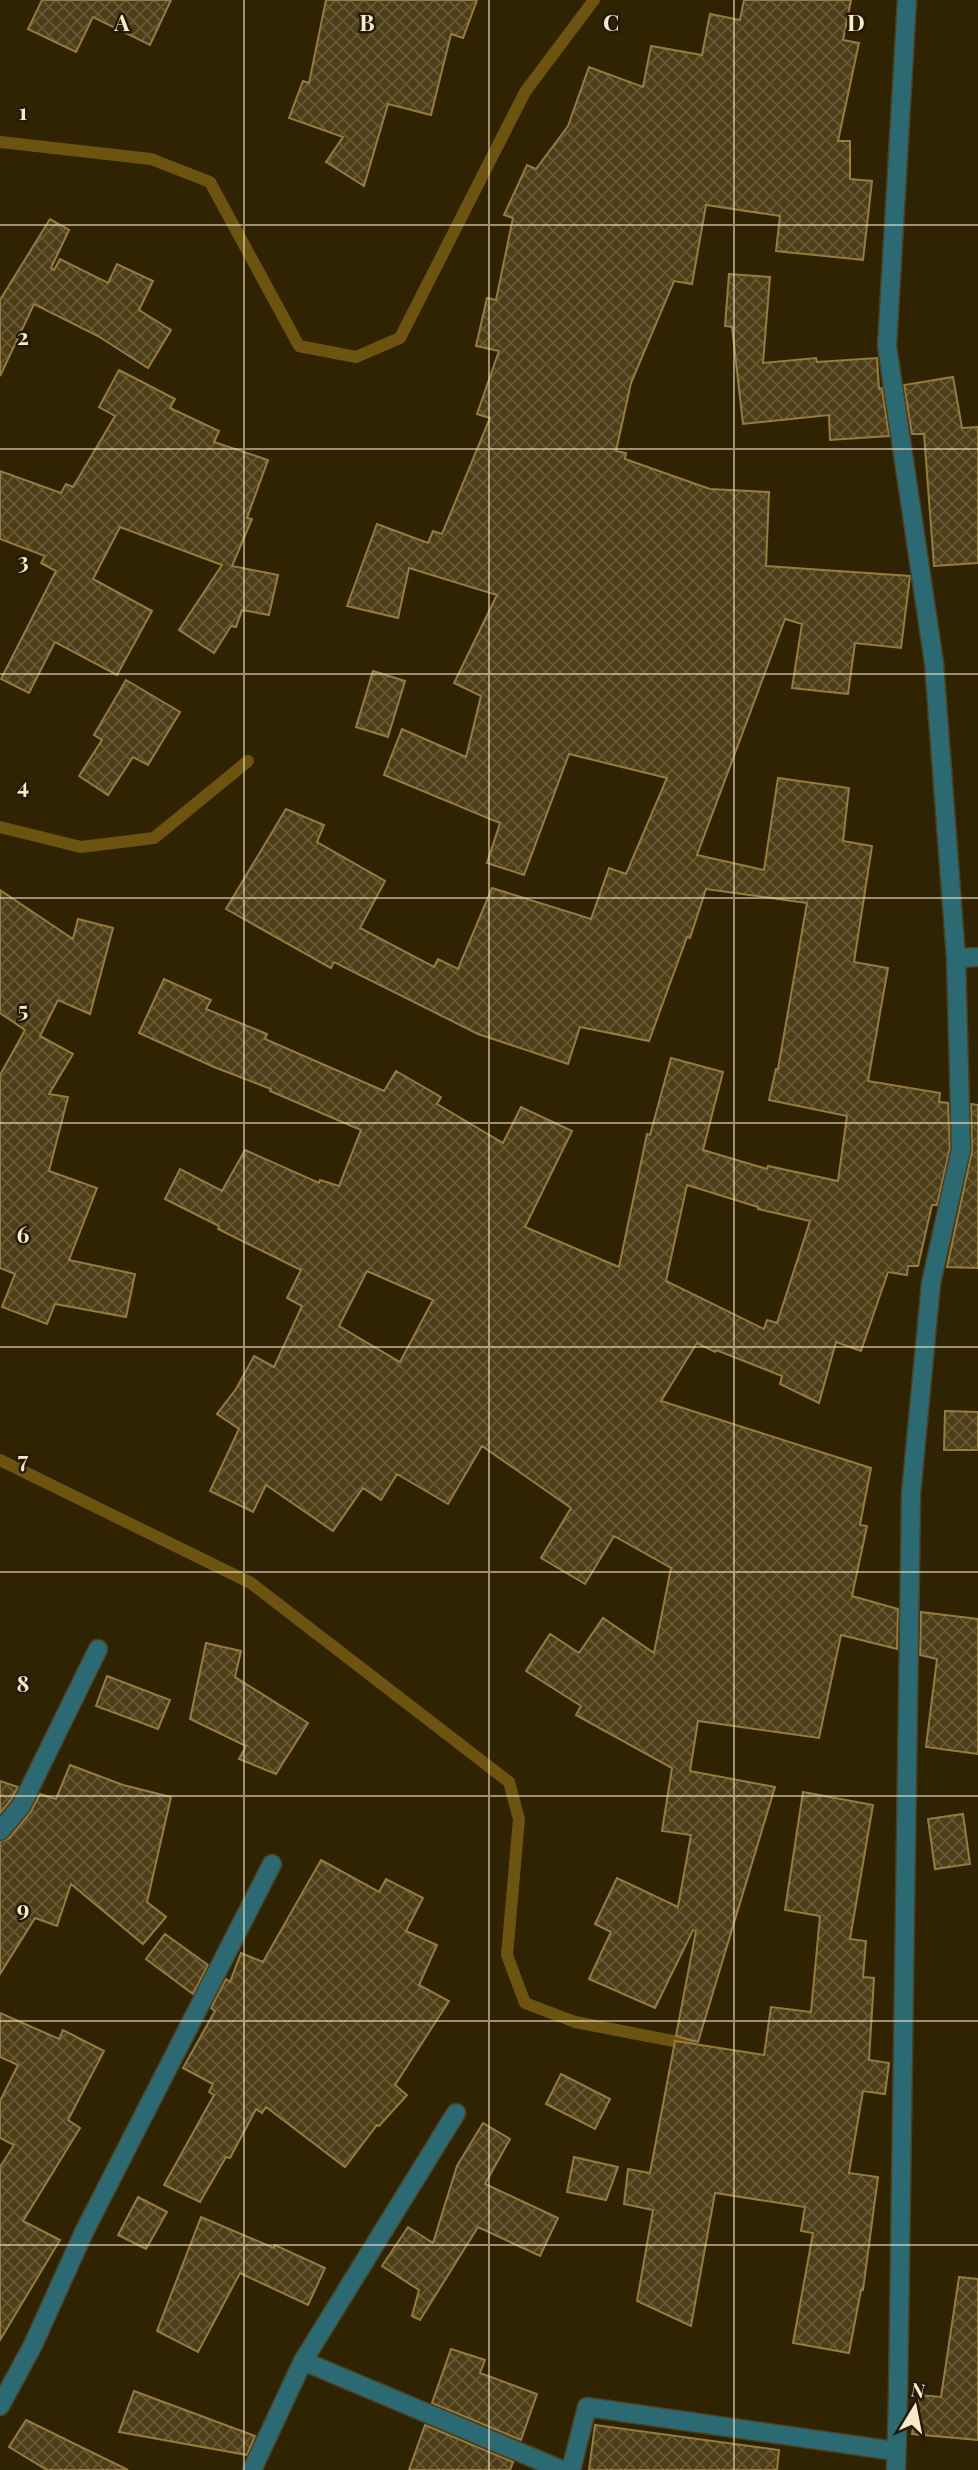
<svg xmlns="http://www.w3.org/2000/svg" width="978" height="2470" font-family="'Playfair Display',serif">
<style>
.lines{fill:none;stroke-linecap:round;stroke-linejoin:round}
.stream{stroke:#6d5310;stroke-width:12}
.building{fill:url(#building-cross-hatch);stroke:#967c3d;stroke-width:2;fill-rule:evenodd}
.minor-casing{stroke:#4c3f1d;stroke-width:21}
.minor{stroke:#2b6a72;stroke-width:18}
.grid{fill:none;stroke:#f8eaca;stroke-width:2;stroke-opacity:0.55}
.grid-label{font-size:23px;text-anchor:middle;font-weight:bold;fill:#f8eaca;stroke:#231a07;stroke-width:5;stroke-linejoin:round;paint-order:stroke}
</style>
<defs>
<pattern id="building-cross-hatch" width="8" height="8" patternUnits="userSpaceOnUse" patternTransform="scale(1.75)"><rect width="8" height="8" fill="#4e3e18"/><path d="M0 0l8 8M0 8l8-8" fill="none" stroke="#685a38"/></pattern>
</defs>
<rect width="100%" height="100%" fill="#302301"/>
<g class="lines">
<path class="stream" d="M0 142 151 159 210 182 299 346 356 357 400 338 525 92 594 0
M0 827 81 847 154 838 248 761
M0 1460 251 1583 509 1782 519 1819 507 1955 525 2003 575 2022 689 2044"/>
</g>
<path class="building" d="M42 0H171L150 45 93 17 76 52 28 29Z
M326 0H477L463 38 451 34 431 115 388 104 364 186 326 162 343 137 289 118 303 81 309 83Z
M744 0H851L843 40 859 43 838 141H850V179L872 181 863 260 776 251 780 216 706 205 692 284 674 281 631 383 616 451 626 453 625 459 710 489 769 492 766 566 910 576 901 648 855 643 848 694 792 688 802 624 785 619 697 855 764 870 778 778 849 788 843 841 872 846 854 962 888 968 868 1081 940 1093 939 1102 948 1103 950 1148 937 1205H932L918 1266H908L907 1275 888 1272 861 1351 836 1342 819 1403 780 1384 782 1376 716 1350 715 1352 697 1343 661 1401 871 1468 860 1525 867 1526 852 1596 898 1609 897 1649 841 1635 819 1738 698 1721 690 1771 775 1787 698 2042 676 2036 696 1931 693 1930 655 2008 589 1979 611 1932 595 1924 617 1878 678 1907 691 1835 662 1831 672 1768 576 1715 581 1706 526 1671 550 1634 579 1653 603 1618 654 1653 671 1568 614 1536 585 1584 541 1558 571 1508 482 1446 448 1504 397 1474 381 1500 363 1488 333 1531 266 1485 253 1512 210 1491 239 1429 217 1414 236 1389 254 1356 274 1367 302 1306 287 1298 301 1270 218 1229 219 1226 165 1199 180 1169 222 1191 245 1150 319 1183 320 1180 339 1186 361 1130 270 1091 271 1089 214 1067 139 1033 164 979 211 1000 206 1009 267 1034 265 1039 384 1091 396 1071 441 1097 437 1104 503 1143 521 1107 572 1131 525 1227 619 1267 647 1134 650 1135 671 1058 723 1072 703 1150 767 1169 768 1166 838 1181 847 1116 769 1100 776 1069H778L807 903 706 889 690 938 687 937 649 1041 580 1027 568 1064 478 1034 334 962 331 968 226 909 286 809 324 825 317 842 385 881 360 928 434 967 438 959 458 969 492 888 591 919 609 868 626 874 667 778 569 754 524 875 487 863 500 823 384 775 402 729 466 757 481 696 454 683 497 595 409 568 398 618 347 606 377 524 428 543 433 531 442 534 490 418 477 414 499 351 476 346 487 298 496 300 513 218 504 215 527 165 536 169 568 126 589 67 643 87 651 46 702 55 710 14 740 20ZM687 1185 758 1207V1209L810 1221 777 1323 767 1320 764 1329 666 1281ZM367 1271 433 1300 400 1362 339 1326Z
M50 219 69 230 51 268 54 270 60 259 108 283 117 264 153 281 139 310 171 330 148 368 98 336 34 304 0 376V300Z
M729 274 770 277 763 363 816 358 817 362 877 358 879 389 882 388 889 436 830 440 829 415 743 424 732 327 725 326Z
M119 370 175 399 170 408 219 431 214 442 268 460 247 518 252 519 232 566 278 575 269 615 242 610 236 627 231 626 214 653 179 630 222 565 120 527 93 579 152 611 117 675 55 642 29 693 1 679 56 571 41 563 45 556 0 539V471L61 493 66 484 73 487 115 416 99 407Z
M953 377 962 428 978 427V563L934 566 924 434H912L904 385Z
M373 671 405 681 388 737 356 727Z
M126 680 180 712 148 765 133 757 108 795 79 776 102 740 94 735Z
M0 890 73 939 78 919 113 928 90 1014 58 1000 40 1036 73 1054 49 1094 68 1097 49 1171 97 1188 69 1260 135 1274 126 1317 55 1304 47 1324 2 1307 15 1274 0 1268V1075L25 1030 0 1013Z
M971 1104 978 1105V1268L947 1267 972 1151Z
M945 1411 978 1412V1450H944Z
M921 1612 978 1619V1754L926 1747 937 1659 920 1655Z
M206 1643 241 1651 235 1677 308 1723 276 1774 239 1759 246 1746 190 1719Z
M107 1676 170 1700 158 1729 96 1706Z
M70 1765 123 1785 171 1797 147 1902 166 1917 143 1944 71 1884 57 1926 35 1918 0 1974V1842L9 1838 30 1813 40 1794 56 1799Z
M0 1781 18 1787 11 1800 0 1813Z
M803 1792 873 1805 850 1939 866 1941 863 1977 874 1978 869 2060 889 2063 885 2094 863 2091 849 2173 878 2177 863 2290H861L849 2353 793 2343 813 2233 801 2231 805 2207 715 2193 691 2326 637 2301 653 2210 624 2204 628 2169 650 2173 675 2041 764 2055 771 2007 811 2012 820 1916 785 1910Z
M963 1814 970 1864 935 1869 928 1819Z
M321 1860 379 1892 386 1879 423 1898 406 1931 437 1945 419 1985 449 2001 395 2085 407 2095 379 2126 377 2125 345 2167 266 2107 262 2113 256 2109 230 2158 226 2157 200 2202 164 2185 214 2095 209 2092 213 2084 183 2068 215 2011 211 2008 226 1979 230 1982 241 1953 263 1962Z
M165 1934 208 1965 193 1994 146 1959Z
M0 2013 59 2039 63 2030 104 2051 68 2120 80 2128 23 2221 60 2240 0 2340V2167L14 2145 0 2138V2101L18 2065 0 2057Z
M561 2074 610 2099 595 2129 546 2104Z
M483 2123 510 2139 485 2184 558 2218 540 2256 478 2227 420 2320 412 2316 419 2290 382 2266 408 2227 433 2243 457 2166Z
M574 2157 618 2167 606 2200 567 2192Z
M138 2197 167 2212 146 2249 118 2235Z
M201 2217 274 2248 275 2245 325 2268 308 2305 240 2273 198 2352 157 2331Z
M959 2277 978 2279V2440L912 2434 919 2395 941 2397Z
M451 2349 485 2360 480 2373 537 2394 521 2440 432 2403Z
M134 2391 255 2436 247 2455 119 2432Z
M26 2420 128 2470H47L9 2447Z
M425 2425 513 2462 510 2470H409Z
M595 2425 779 2450 777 2470H589Z"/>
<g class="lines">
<defs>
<path id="minor" d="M956 958 978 957
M0 1831 21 1806 98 1649
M303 2361 562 2470
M0 2406 33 2345 84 2232 272 1864
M252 2470 303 2361 456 2113
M571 2470 587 2407 895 2451
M896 2470 898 2396 911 1494 931 1283 961 1149 956 958 934 663 887 346 907 0"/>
</defs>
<use href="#minor" class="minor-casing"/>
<use href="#minor" class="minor"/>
</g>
<path class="grid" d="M244 0V2470M489 0V2470M734 0V2470M0 225H978M0 449H978M0 674H978M0 898H978M0 1123H978M0 1347H978M0 1572H978M0 1796H978M0 2021H978M0 2245H978"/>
<g class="grid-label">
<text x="122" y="31">A</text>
<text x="367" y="31">B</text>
<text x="611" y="31">C</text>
<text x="856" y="31">D</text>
<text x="23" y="120">1</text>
<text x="23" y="345">2</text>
<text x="23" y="569">3</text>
<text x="23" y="794">4</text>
<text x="23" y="1018">5</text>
<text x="23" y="1243">6</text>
<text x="23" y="1468">7</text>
<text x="23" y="1692">8</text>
<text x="23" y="1917">9</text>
</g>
<g transform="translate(915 2407) rotate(10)" stroke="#231a07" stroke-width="5" paint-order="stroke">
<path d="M0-5L12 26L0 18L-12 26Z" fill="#f8eaca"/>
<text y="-10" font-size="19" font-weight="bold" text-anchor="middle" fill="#f8eaca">N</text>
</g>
</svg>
